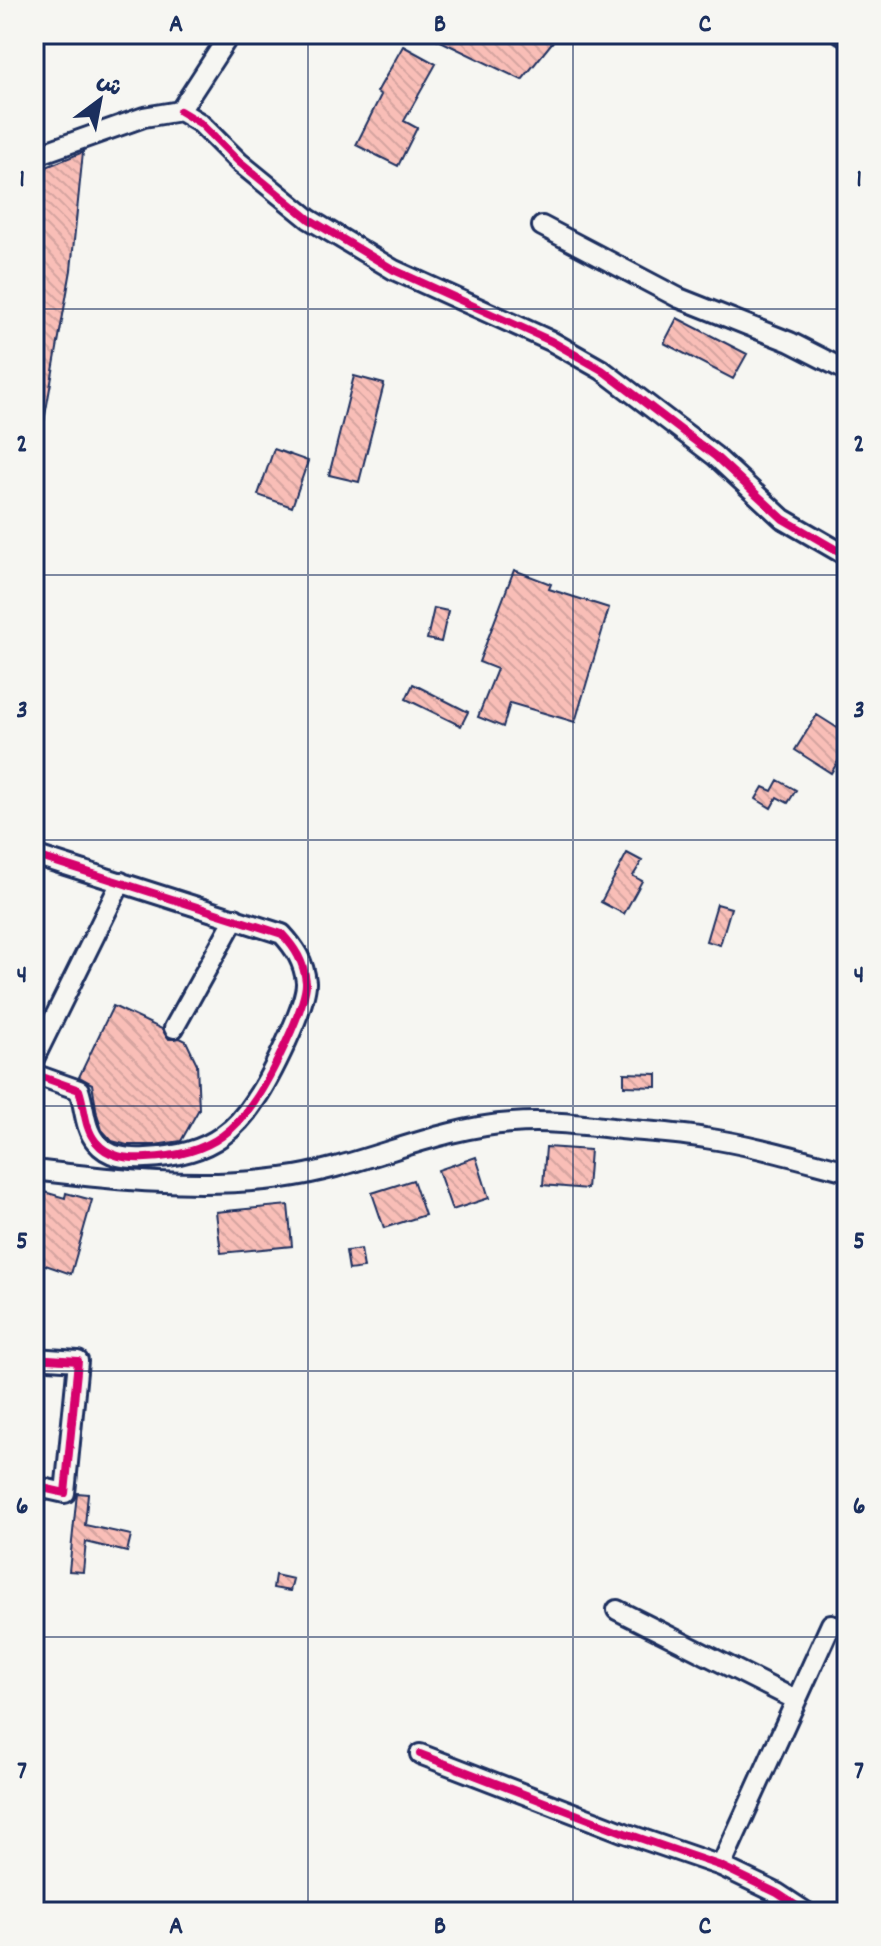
<svg xmlns="http://www.w3.org/2000/svg" width="881" height="1946" font-family="Dekko,'Playpen Sans Arabic',sans-serif">
<style>
.building{fill:url(#building-back-hatch);stroke:#1b2f5e;stroke-width:2}
.lines{fill:none;stroke-linecap:round;stroke-linejoin:round}
.minor-casing{stroke:#1b2f5e;stroke-width:24}
.minor{stroke:#f6f6f2;stroke-width:18}
.cycleway-casing{stroke:#f6f6f2;stroke-width:13}
.cycleway{stroke:#d6006c;stroke-width:8}
.grid{fill:none;stroke:#1b2f5e;stroke-width:2;stroke-opacity:0.55}
.neatline{fill:none;stroke:#1b2f5e;stroke-width:3}
.grid-label{font-size:26px;text-anchor:middle;font-weight:bold;fill:#1b2f5e}
</style>
<defs>
<pattern id="building-back-hatch" width="6" height="6" patternUnits="userSpaceOnUse" patternTransform="scale(2)"><rect width="6" height="6" fill="#f9beb7"/><path d="M-1 5l2 2M0 0l6 6M5-1l2 2" fill="none" stroke="#d5a4a0"/></pattern>
</defs>
<rect width="100%" height="100%" fill="#f6f6f2"/>
<filter id="ink" filterUnits="userSpaceOnUse"><feTurbulence type="fractalNoise" baseFrequency=".0125" numOctaves="2"/><feDisplacementMap in="SourceGraphic" scale="16" xChannelSelector="R" yChannelSelector="G"/><feConvolveMatrix kernelMatrix="1 2 1 2 8 2 1 2 1" color-interpolation-filters="sRGB"/></filter>
<g filter="url(#ink)">
<path class="building" d="M426 34H559L522 80Z
M403 46 436 64 404 121 417 128 398 166 356 145 381 95 377 92Z
M83 152 71 270 40 444 34 443V172Z
M677 318 747 354 733 379 664 343Z
M354 376 384 384 359 482 329 475Z
M274 449 308 461 292 507 258 495Z
M514 570 551 584 549 589 609 608 575 722 510 703 503 727 478 717 497 669 479 662Z
M434 608 448 611 441 642 427 639Z
M413 684 468 712 461 726 406 699Z
M817 715 847 734V747L831 773 795 750Z
M778 780 796 790 788 803 777 797 771 808 756 799 763 787 772 791Z
M627 853 642 861 633 876 642 881 624 914 601 902Z
M717 904 731 908 720 945 706 941Z
M113 1006 162 1029 169 1039 180 1038 186 1041 197 1064 199 1109 181 1141 155 1145H127L112 1141 102 1130 97 1114 92 1084 79 1077Z
M624 1073 657 1074V1087L624 1086Z
M546 1147 590 1150 587 1189 543 1185Z
M476 1157 489 1198 452 1210 438 1170Z
M413 1180 425 1215 384 1228 372 1193Z
M34 1189 65 1198 66 1193 92 1200 71 1274 34 1261Z
M288 1205 292 1246 221 1253 216 1212Z
M361 1249 364 1268 349 1270 346 1251Z
M77 1493 88 1494 85 1525 131 1535 127 1552 86 1542 83 1572 69 1571Z
M275 1575 293 1579 290 1591 273 1588Z"/>
<g class="lines">
<defs>
<path id="minor" d="M842 34 847 37
M180 111 200 123 239 162 309 219 394 270 551 341 602 370 715 456 783 519 847 556
M180 111 230 34
M34 156 144 117 180 111
M542 226 679 298 790 342 847 371
M34 855 282 934C295 948 304 962 306 982 307 1005 269 1080 255 1100 246 1114 235 1127 222 1136 200 1152 172 1157 146 1158 127 1159 108 1157 96 1142 84 1128 85 1107 79 1090L34 1074
M174 1028 235 918
M34 1059 121 882
M34 1170C116 1180 199 1189 282 1178 360 1168 433 1128 512 1123 548 1120 585 1125 621 1129 649 1132 677 1133 705 1138 753 1145 800 1159 847 1171
M34 1358 78 1361 65 1493 34 1486
M617 1610 796 1700
M420 1754 625 1833 721 1866 777 1893 806 1912
M721 1866 831 1624"/>
</defs>
<use href="#minor" class="minor-casing"/>
<use href="#minor" class="minor"/>
<defs>
<path id="cycleway" d="M180 111 200 123 239 162 309 219 394 270 551 341 602 370 715 456 783 519 847 556
M34 855 282 934C295 948 304 962 306 982 307 1005 269 1080 255 1100 246 1114 235 1127 222 1136 200 1152 172 1157 146 1158 127 1159 108 1157 96 1142 84 1128 85 1107 79 1090L34 1074
M34 1358 78 1361 65 1493 34 1486
M420 1754 625 1833 721 1866 777 1893 806 1912"/>
</defs>
<use href="#cycleway" class="cycleway-casing"/>
<use href="#cycleway" class="cycleway"/>
</g>
</g>
<path class="grid" d="M308 34V1912M573 34V1912M34 309H847M34 575H847M34 840H847M34 1106H847M34 1371H847M34 1637H847"/>
<rect width="881" height="1946" fill="none" stroke="#f6f6f2" stroke-width="88"/>
<g transform="translate(100 100) rotate(32)" stroke="#f6f6f2" stroke-width="6" paint-order="stroke">
<path d="M0-6L14 30L0 20L-14 30Z" fill="#1b2f5e"/>
<text y="-12" font-size="22" font-weight="bold" text-anchor="middle" fill="#1b2f5e">ش</text>
</g>
<rect x="44" y="44" width="793" height="1858" class="neatline"/>
<g class="grid-label">
<text x="176" y="31">A</text>
<text x="440" y="31">B</text>
<text x="705" y="31">C</text>
<text x="22" y="186">1</text>
<text x="859" y="186">1</text>
<text x="22" y="451">2</text>
<text x="859" y="451">2</text>
<text x="22" y="717">3</text>
<text x="859" y="717">3</text>
<text x="22" y="982">4</text>
<text x="859" y="982">4</text>
<text x="22" y="1248">5</text>
<text x="859" y="1248">5</text>
<text x="22" y="1513">6</text>
<text x="859" y="1513">6</text>
<text x="22" y="1778">7</text>
<text x="859" y="1778">7</text>
<text x="176" y="1933">A</text>
<text x="440" y="1933">B</text>
<text x="705" y="1933">C</text>
</g>
</svg>
